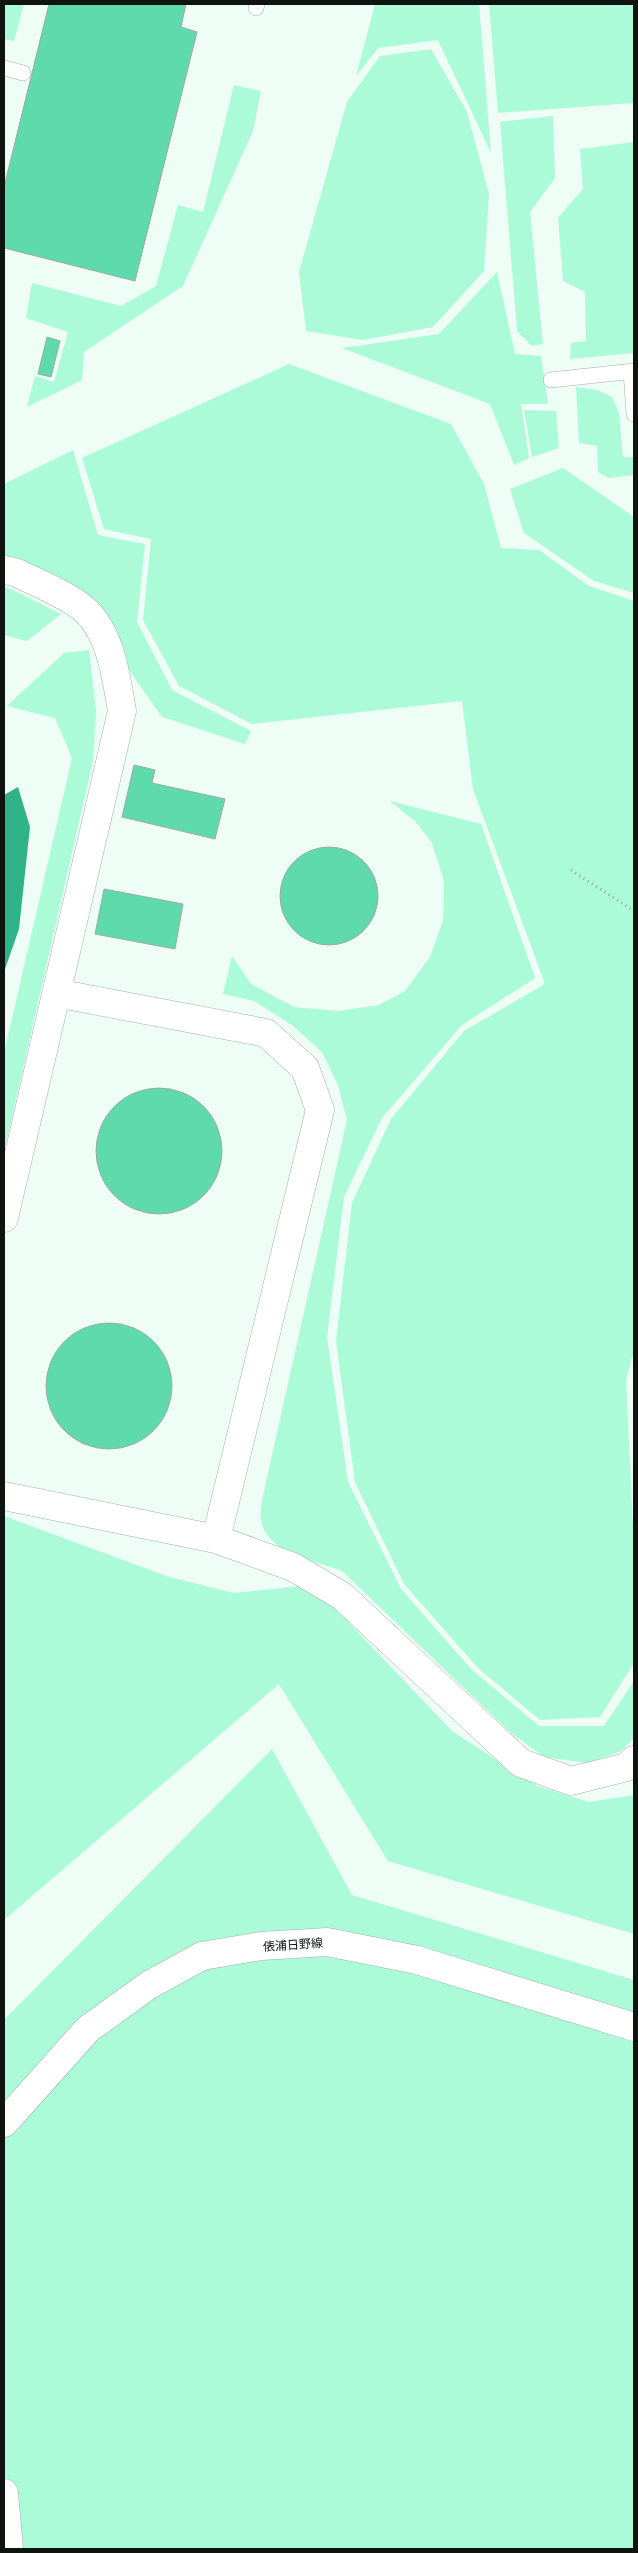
<svg xmlns="http://www.w3.org/2000/svg" width="638" height="2553" font-family="'Noto Sans','Noto Sans JP',sans-serif">
<style>
.green{fill:#abfbd9}
.water{fill:#2fb387}
.building{fill:#5fdaac;stroke:#9daba4}
.lines{fill:none;stroke-linecap:round;stroke-linejoin:round}
.lane-casing{stroke:#a2b0a9;stroke-width:16}
.street-casing{stroke:#a2b0a9;stroke-width:29}
.secondary-casing{stroke:#a2b0a9;stroke-width:29}
.path{stroke:#98a39e;stroke-width:3;stroke-dasharray:1 4;stroke-linecap:butt}
.lane{stroke:#fff;stroke-width:15}
.street{stroke:#fff;stroke-width:28}
.secondary{stroke:#fff;stroke-width:28}
.labels{text-anchor:middle;stroke-width:4;stroke-linejoin:round;paint-order:stroke}
.street-label{font-size:12px;fill:#0f1411;stroke:#fff}
</style>
<rect width="100%" height="100%" fill="#eefdf6"/>
<path class="green" d="M4 4H24L14 41 4 39Z
M375 4H479L491 153 438 40 378 48 356 76Z
M489 4H634V103L498 113Z
M431 49 467 112 489 194 484 271 433 327 363 340 306 331 299 272 347 102 380 56Z
M234 85 261 91 253 131 183 286 84 352 82 380 27 407 35 376 54 382 68 332 26 318 32 283 121 306 156 286 178 205 203 212Z
M553 116 555 178 530 212 543 344 532 346 517 331 500 122Z
M634 142V353L570 359 571 343 586 341 585 292 563 281 558 218 583 189 580 149Z
M497 272 515 354 541 356 548 404H521L529 458 514 465 490 404 342 348 439 334Z
M289 364 451 424 484 484 501 548 539 550 589 586 634 601V1351L626 1380 633 1528 634 1663 600 1717 540 1720 478 1668 404 1584 355 1482 336 1341 352 1203 391 1119 464 1031 545 984 473 789 462 701 252 724 179 686 143 620 151 539 104 529 82 458Z
M576 387 597 390 612 397 619 413 623 457H634V475L609 478 598 472 597 446 579 443Z
M524 410 556 411 559 448 532 457Z
M73 450 98 535 145 544 137 622 172 690 251 731 245 744 162 717 122 660 4 558V484Z
M563 468 634 517V593L594 581 524 533 510 489Z
M4 587 11 589 61 614 27 641 4 635Z
M89 650 96 711 93 761 4 1152V1053L72 758 55 718 7 706 64 653Z
M390 801 481 824 535 978 462 1025 382 1118 344 1197 327 1337 348 1482 401 1589 471 1669 539 1726H604L634 1681V1738L621 1751 588 1763 544 1757 510 1732 342 1571C314 1560 267 1554 261 1520 259 1509 264 1493 266 1482L347 1120 338 1085 322 1052 292 1025 254 1001 223 994 232 956 251 984 294 1007 339 1011 379 1005 405 991 430 957 443 921 444 881 432 843 416 822Z
M4 1516 169 1577 234 1593 300 1586 330 1603 452 1731 537 1786 589 1802 634 1795V1934L388 1861 279 1684 4 1920Z
M272 1749 352 1895 634 1980V2549H4V2020Z"/>
<path class="water" d="M18 787 30 827 19 929 4 972V795Z"/>
<path class="building" d="M49 4H186L181 27 197 32 135 281 4 248V187Z
M47 337 60 341 51 377 38 374Z
M134 765 155 770 152 783 225 799 215 839 122 817Z
M280 896a49 49 0 1 1 98 0a49 49 0 1 1-98 0Z
M104 889 183 904 175 949 95 934Z
M96 1151a63 63 0 1 1 126 0a63 63 0 1 1-126 0Z
M46 1386a63 63 0 1 1 126 0a63 63 0 1 1-126 0Z"/>
<g class="lines">
<defs>
<path id="lane" d="M256 8 257 4
M4 68 23 73
M631 371 634 414
M551 380 634 371"/>
<path id="street" d="M4 570 15 572C35 582 63 593 80 606 111 629 116 677 122 711L4 1218
M56 993 266 1033 305 1068 320 1110 216 1539
M4 1496 216 1539 293 1567 342 1596 521 1763 571 1781 627 1767 634 1760"/>
<path id="secondary" d="M4 2123 88 2029 149 1985 202 1956 261 1946 327 1942 417 1960 634 2027
M4 2493 9 2549"/>
</defs>
<use href="#lane" class="lane-casing"/>
<use href="#street" class="street-casing"/>
<use href="#secondary" class="secondary-casing"/>
<path class="path" d="M571 870 634 911"/>
<use href="#lane" class="lane"/>
<use href="#street" class="street"/>
<use href="#secondary" class="secondary"/>
</g>
<g class="labels">
<g class="street-label">
<text transform="translate(293 1945) rotate(-4)" y="4">俵浦日野線</text>
</g>
</g>
<rect width="638" height="2553" fill="none" stroke="#0f1411" stroke-width="10"/>
</svg>
